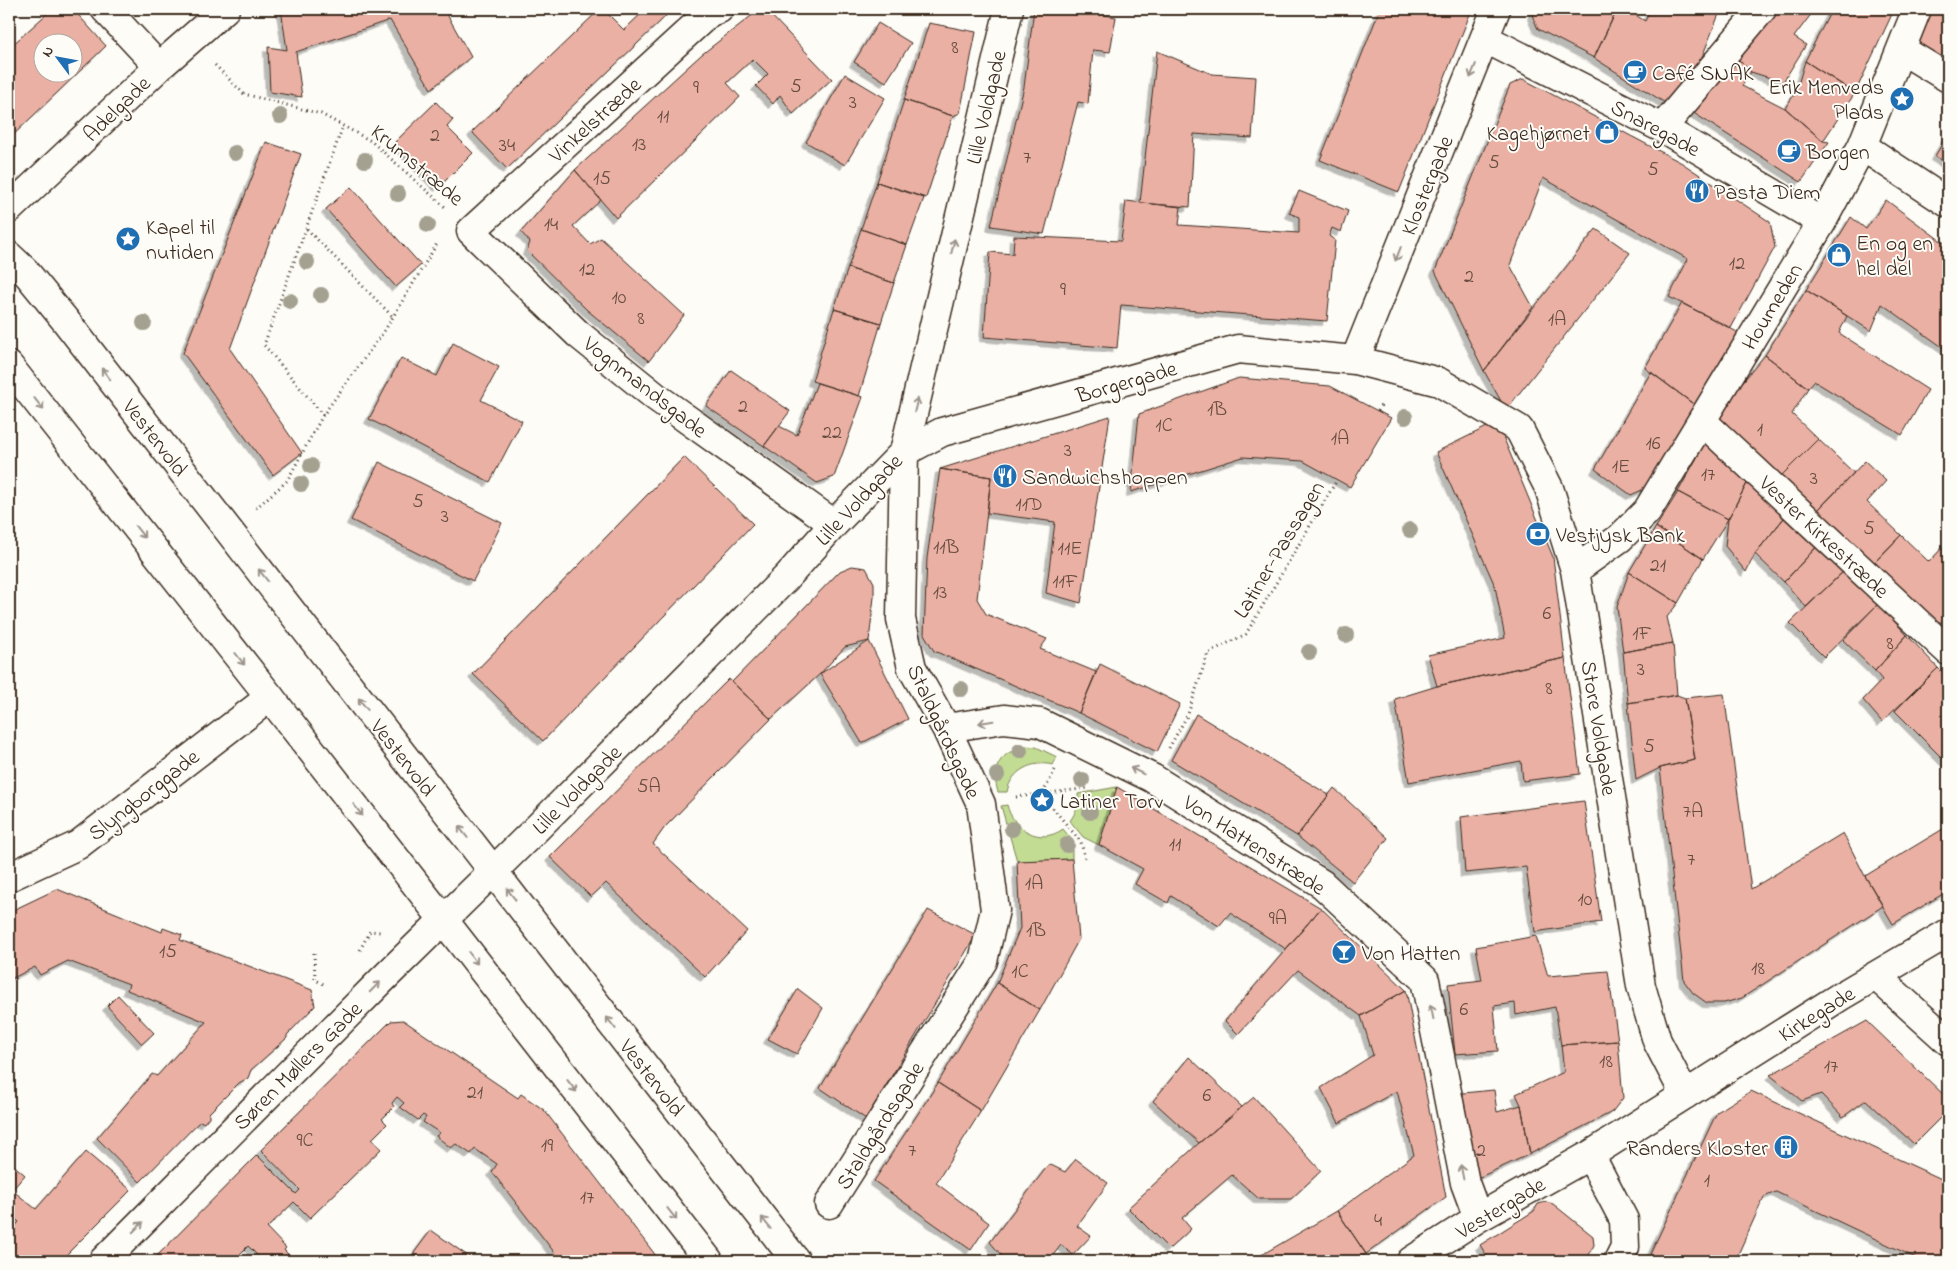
<svg xmlns="http://www.w3.org/2000/svg" width="1957" height="1270" font-family="'Indie Flower',sans-serif">
<style>
.green{fill:#c2dc93;stroke:#7e8358}
.building{fill:#eab0a4;stroke:#3b2a1e;fill-rule:evenodd;filter:url(#shadow)}
.lines{fill:none;stroke-linecap:round;stroke-linejoin:round}
.minor-casing{stroke:#3b2a1e;stroke-width:31}
.major-casing{stroke:#3b2a1e;stroke-width:31}
.path{stroke:#3b2a1e;stroke-width:3;stroke-dasharray:1 4;stroke-linecap:butt}
.minor{stroke:#fdfcf7;stroke-width:28}
.major{stroke:#fdfcf7;stroke-width:28}
.tree{fill:#a5a190}
.oneway{stroke:#9c938a}
.labels{text-anchor:middle;stroke-width:4;stroke-linejoin:round;paint-order:stroke}
.number-label{font-size:20px;fill:#674c40}
.poi-label{font-size:22px;fill:#3b2a1e;stroke:#fdfcf7;text-anchor:start}
.street-label{font-size:22px;fill:#3b2a1e;stroke:#fdfcf7}
</style>
<defs>
<filter id="shadow"><feDropShadow dx="-4.5" dy="4.5" stdDeviation="0" flood-color="#0004"/></filter>
</defs>
<rect width="100%" height="100%" fill="#fdfcf7"/>
<filter id="ink" filterUnits="userSpaceOnUse"><feTurbulence type="fractalNoise" baseFrequency=".02" numOctaves="2"/><feDisplacementMap in="SourceGraphic" scale="10" xChannelSelector="R" yChannelSelector="G"/><feConvolveMatrix kernelMatrix="1 2 1 2 8 2 1 2 1" color-interpolation-filters="sRGB"/></filter>
<g filter="url(#ink)">
<path class="green" d="M1026 746 1036 747 1057 757 1053 765C1033 760 1011 770 1007 792H998C990 767 1001 752 1026 746Z
M1117 787 1099 845 1083 837 1070 821C1076 812 1079 805 1078 794Z
M1007 805C1013 829 1040 846 1063 829L1072 840V859L1017 861 1001 806Z"/>
<path class="building" d="M52 9H73L106 46 9 139V48ZM42 42H72V72H42Z
M281 9H444L471 57 431 89 390 20 296 52 302 97 270 92 268 47 287 50Z
M600 9H603L624 30 646 9H660L666 16 507 169 472 132Z
M760 9H765L832 79 793 114 780 95 773 104 756 86 768 74 753 59 727 83 740 97 616 218 575 170 701 55Z
M1034 9H1100L1099 14 1116 17 1110 52 1093 50 1088 104 1078 102 1044 234 991 226 1024 87Z
M1380 9H1472L1399 192 1320 160Z
M1534 9H1600L1614 16 1594 58 1538 29 1532 15Z
M1617 9H1626L1645 21 1651 9H1721L1700 62 1670 106 1594 58Z
M1771 9H1815L1794 37 1806 45 1783 82 1751 72 1733 54Z
M1832 9H1892L1894 10 1855 93 1805 61Z
M1930 9H1948V69L1919 53 1917 41Z
M878 23 911 43 886 82 854 62Z
M929 23 976 32 960 113 953 116 904 100Z
M1157 51 1212 74 1256 77 1252 138 1194 134 1190 207 1140 203Z
M1733 54 1751 72 1742 86 1785 108 1823 141 1829 142 1801 182 1689 110Z
M1805 61 1855 93 1823 141 1785 108 1796 92Z
M845 74 885 98 845 165 806 142Z
M1523 79 1682 163 1770 222 1775 247 1731 328 1669 297 1688 259 1543 178 1510 265 1533 307 1484 371 1435 271 1510 85Z
M904 100 953 116 926 198 877 182Z
M436 102 453 120 447 127 473 153 439 187 395 142Z
M1948 134V164L1935 156Z
M266 142 301 154 230 349 302 453 273 475 183 353Z
M575 170 601 200 573 226 590 244 601 238 684 315 649 361 587 310 527 251 530 242 521 232Z
M877 182 924 198 907 245 861 229Z
M351 187 421 265 396 287 326 209Z
M1299 191 1348 211 1341 232 1332 228 1329 236 1335 240 1327 321 1121 305 1117 348 984 337 990 252 1013 254 1014 236 1121 241 1126 201 1181 207 1179 225 1299 233V217L1289 213Z
M1886 200 1948 246V351L1882 304 1871 331 1806 290 1851 217 1866 229Z
M861 229 907 245 894 283 848 268Z
M1596 229 1630 253 1506 410 1484 371Z
M848 268 894 283 881 323 834 309Z
M1806 290 1847 316 1839 333 1928 390 1902 435 1814 381 1808 388 1765 355Z
M1682 303 1739 333 1696 406 1645 368Z
M834 309 881 323 859 396 812 381Z
M453 343 499 367 481 400 522 421 490 482 369 419 401 358 437 376Z
M1765 355 1808 388 1792 414 1818 439 1781 476 1716 414Z
M731 370 790 411 764 446 706 406Z
M1651 372 1696 406 1651 486 1631 495 1595 469Z
M1239 378 1330 386 1391 418 1350 487 1303 461 1243 457 1131 492 1139 414Z
M817 383 863 397 834 477 817 483 764 446 779 426 797 435Z
M1110 416 1081 603 1046 593 1055 522 987 513 991 477 940 469Z
M1497 422 1553 557 1565 658 1437 686 1428 655 1505 638 1495 586 1436 452Z
M1818 439 1854 473 1817 511 1781 476Z
M1705 443 1751 476 1728 519 1678 492Z
M684 457 753 524 543 741 473 674Z
M1865 461 1886 481 1867 502 1901 535 1873 564 1817 511Z
M379 462 502 523 473 581 351 520Z
M940 469 991 477 977 599 986 614 1047 639 1040 649 1096 672 1079 713 934 651 924 634 927 558Z
M1751 476 1788 513 1755 554 1746 572 1725 546 1728 519Z
M1678 492 1728 519 1703 559 1656 527Z
M1788 513 1821 542 1784 582 1755 554Z
M1656 527 1703 559 1678 603 1629 572Z
M1901 535 1929 562 1946 544 1948 546V622H1935L1873 564Z
M1821 542 1846 569 1806 607 1784 582Z
M852 566 866 568 874 583V597L869 641 845 647 820 674 771 719 732 682 840 571Z
M1846 569 1878 604 1824 657 1790 623Z
M1629 572 1678 603 1667 617 1673 643 1623 652 1617 607Z
M1878 604 1907 635 1875 671 1843 640Z
M1907 635 1938 668 1882 722 1863 700 1882 680 1875 671Z
M869 641 908 719 862 743 820 674Z
M1673 643 1677 695 1628 703 1623 652Z
M1565 658 1580 774 1523 781 1521 761 1409 782 1395 699 1437 686Z
M1100 664 1180 704 1157 752 1079 713Z
M1938 668 1948 678V764L1895 711Z
M729 679 771 719 665 827 653 844 747 931 705 977 606 883 591 897 550 857Z
M1724 694 1751 889 1843 833 1865 876 1883 906 1742 998 1724 1003H1707L1693 993 1684 981 1660 768 1695 760 1685 698Z
M1677 695 1685 698 1695 760 1660 768 1636 780 1628 703Z
M1196 714 1329 795 1297 836 1171 760Z
M1117 787 1321 908 1286 949 1230 913 1219 926 1171 896 1168 903 1135 884 1143 869 1099 845Z
M1334 788 1388 838 1353 882 1297 836Z
M1584 801 1601 922 1535 932 1526 867 1465 873 1461 817Z
M1948 826V891L1893 924 1865 876Z
M1072 859 1079 939 1040 1010 997 983 1020 928 1017 861Z
M57 889 162 932 163 928 182 935 180 940 312 990 315 1006 287 1035V1038L251 1070 248 1078 239 1083 209 1113V1117L204 1123 200 1121 140 1182 97 1138 152 1074 157 1076 206 1022 127 990 129 984 68 961 40 975 35 967 9 980V912Z
M1321 908 1406 990 1361 1016 1298 970 1238 1034 1225 1021Z
M928 910 976 935 866 1119 820 1088Z
M1536 936 1548 976 1608 971 1618 1041 1561 1045 1555 1007 1516 1015 1515 1003 1494 1006 1498 1051 1455 1054 1448 984 1482 980 1476 947Z
M997 983 1040 1010 981 1111 938 1083Z
M798 989 823 1008 797 1054 768 1039Z
M1406 990 1446 1197 1366 1254 1337 1211 1414 1155 1397 1091 1339 1123 1321 1088 1373 1055 1361 1016Z
M118 995 154 1033 142 1044 107 1006Z
M403 1020 518 1098 521 1094 544 1110 660 1261H561L492 1172 497 1164 475 1149 471 1154 456 1144 451 1148 436 1136 440 1133 423 1122 426 1117 423 1115 418 1120 400 1107 404 1103 397 1097 392 1103 394 1107 382 1119 387 1124 372 1139 381 1149 310 1218 294 1202 267 1228 286 1248 284 1250 295 1261H263L248 1246 233 1261H152L257 1155 296 1194 300 1190 261 1150 391 1021Z
M1867 1021 1948 1099V1110L1914 1144 1866 1100 1843 1117 1821 1094 1802 1101 1770 1075Z
M1618 1041 1623 1098 1612 1112 1530 1154 1521 1105 1516 1094 1564 1072 1561 1045Z
M1189 1057 1242 1107 1199 1143 1153 1101Z
M938 1083 981 1111 936 1183 989 1223 971 1250 874 1181Z
M1494 1090 1497 1112 1521 1105 1530 1154 1480 1177 1470 1174 1465 1147 1463 1093Z
M1751 1091 1948 1182V1261H1918V1259L1776 1192 1764 1197 1735 1261H1647L1717 1112Z
M1254 1097 1321 1171 1291 1199H1259L1232 1175 1182 1218 1191 1229 1169 1249 1128 1208 1199 1143Z
M86 1152 131 1190 60 1261H9V1233L19 1222 9 1213V1161L25 1175 12 1190 36 1209Z
M1076 1159 1108 1183 1077 1226 1091 1236 1073 1255 1061 1245 1051 1258 1054 1261H1006L990 1242 1049 1164 1065 1172Z
M1546 1202 1553 1204 1593 1236 1594 1245 1586 1261H1486L1488 1258 1480 1245 1534 1211 1538 1204Z
M1337 1211 1366 1254 1353 1261H1251Z
M431 1230 475 1261H408Z"/>
<g class="lines">
<defs>
<path id="minor" d="M105 9 159 67
M719 9 710 12 471 231 578 334 656 397 834 524
M1486 39 1662 128 1822 222
M1902 50 1948 78
M1662 128 1762 9
M1862 146 1948 203
M9 209 159 67 225 9
M1355 360 1496 9
M1702 421 1948 651
M904 452 942 432 1238 349 1355 360 1439 382 1519 429 1549 488 1575 570 1641 986 1657 1041 1685 1095
M1575 570 1620 538 1647 511 1822 222 1862 146 1917 9
M946 728 1004 719 1040 723 1152 778 1322 884 1425 980 1465 1183 1478 1218
M9 877 78 845 270 697
M1876 976 1948 1041
M1590 1155 1624 1220 1625 1247 1618 1261
M829 1204 983 961 995 910 981 804 946 728 912 668 901 619 904 452
M103 1261 381 981 536 829 787 577 834 524 904 452 1009 9
M1411 1261 1478 1218 1590 1155 1841 996 1948 933"/>
<path id="major" d="M9 256 25 271 65 320 796 1261
M9 366 270 697 709 1261"/>
</defs>
<use href="#minor" class="minor-casing"/>
<use href="#major" class="major-casing"/>
<path class="path" d="M215 65 244 94 321 114 371 141 445 207
M307 229 393 317
M1378 411 1382 403
M323 415 264 345 343 126
M256 508 287 481 323 415 385 330 438 242
M1169 748 1188 714 1208 653 1246 634 1337 480
M1055 770 1042 795 1081 842 1085 858
M1016 797 1089 788
M360 950 370 931 380 932
M314 953 315 980 326 985"/>
<use href="#minor" class="minor"/>
<use href="#major" class="major"/>
</g>
<g class="tree">
<circle cx="280" cy="116" r="8"/>
<circle cx="235" cy="153" r="8"/>
<circle cx="365" cy="160" r="8"/>
<circle cx="398" cy="194" r="8"/>
<circle cx="428" cy="225" r="8"/>
<circle cx="307" cy="262" r="8"/>
<circle cx="321" cy="295" r="8"/>
<circle cx="290" cy="301" r="8"/>
<circle cx="144" cy="323" r="8"/>
<circle cx="1405" cy="417" r="8"/>
<circle cx="311" cy="466" r="8"/>
<circle cx="301" cy="484" r="8"/>
<circle cx="1410" cy="530" r="8"/>
<circle cx="1346" cy="635" r="8"/>
<circle cx="1309" cy="652" r="8"/>
<circle cx="961" cy="689" r="8"/>
<circle cx="1020" cy="751" r="8"/>
<circle cx="997" cy="775" r="8"/>
<circle cx="1082" cy="780" r="8"/>
<circle cx="1090" cy="812" r="8"/>
<circle cx="1012" cy="829" r="8"/>
<circle cx="1067" cy="845" r="8"/>
</g>
<defs><path id="oneway-shaft" d="M-6 0H5M1.5-3L5.5 0L1.5 3" fill="none" stroke-width="1.6" stroke-linecap="round" stroke-linejoin="round" transform="scale(1.25)"/></defs>
<g class="oneway">
<use href="#oneway-shaft" transform="translate(1473 71) rotate(112)"/>
<use href="#oneway-shaft" transform="translate(953 246) rotate(-77)"/>
<use href="#oneway-shaft" transform="translate(1398 254) rotate(112)"/>
<use href="#oneway-shaft" transform="translate(106 374) rotate(-128)"/>
<use href="#oneway-shaft" transform="translate(39 404) rotate(52)"/>
<use href="#oneway-shaft" transform="translate(916 405) rotate(-77)"/>
<use href="#oneway-shaft" transform="translate(140 532) rotate(52)"/>
<use href="#oneway-shaft" transform="translate(263 575) rotate(-128)"/>
<use href="#oneway-shaft" transform="translate(240 659) rotate(52)"/>
<use href="#oneway-shaft" transform="translate(363 704) rotate(-128)"/>
<use href="#oneway-shaft" transform="translate(986 722) rotate(171)"/>
<use href="#oneway-shaft" transform="translate(1137 771) rotate(-154)"/>
<use href="#oneway-shaft" transform="translate(358 810) rotate(52)"/>
<use href="#oneway-shaft" transform="translate(463 832) rotate(-128)"/>
<use href="#oneway-shaft" transform="translate(511 894) rotate(-128)"/>
<use href="#oneway-shaft" transform="translate(473 958) rotate(53)"/>
<use href="#oneway-shaft" transform="translate(375 987) rotate(-45)"/>
<use href="#oneway-shaft" transform="translate(1432 1012) rotate(-101)"/>
<use href="#oneway-shaft" transform="translate(611 1023) rotate(-128)"/>
<use href="#oneway-shaft" transform="translate(572 1086) rotate(52)"/>
<use href="#oneway-shaft" transform="translate(1462 1172) rotate(-101)"/>
<use href="#oneway-shaft" transform="translate(672 1214) rotate(52)"/>
<use href="#oneway-shaft" transform="translate(766 1223) rotate(-128)"/>
<use href="#oneway-shaft" transform="translate(138 1227) rotate(-45)"/>
</g>
</g>
<defs>
<symbol id="cafe-disc" viewBox="-11 -11 22 22"><circle r="9.5" fill="#1f6fb2" stroke="#fdfcf7"/><path d="M-5.5-4.5H6V0H3Q3 3.5 0 3.5H-2.5Q-5.5 3.5-5.5 0ZM3-3.2v2h1.7v-2ZM-6 4.5H4V6H-6Z" fill="#fff"/></symbol>
<symbol id="sight-disc" viewBox="-11 -11 22 22"><circle r="9.5" fill="#1f6fb2" stroke="#fdfcf7"/><path d="M0-6L1.8-2.2L6-1.7L2.9 1.2L3.7 5.4L0 3.3L-3.7 5.4L-2.9 1.2L-6-1.7L-1.8-2.2Z" fill="#fff"/></symbol>
<symbol id="shop-disc" viewBox="-11 -11 22 22"><circle r="9.5" fill="#1f6fb2" stroke="#fdfcf7"/><path d="M-5-2.5h2.3a2.7 3.5 0 0 1 5.4 0H5L5.5 6h-11ZM-1.5-2.5h3a1.5 2.3 0 0 0-3 0Z" fill="#fff"/></symbol>
<symbol id="restaurant-disc" viewBox="-11 -11 22 22"><circle r="9.5" fill="#1f6fb2" stroke="#fdfcf7"/><path d="M-5-6h1v4h1v-4h1v4h1v-4h1v5L-1.5 .5V6h-2V.5L-5-1ZM5-6V6H3V1.5H1.5Q1.5-4 5-6Z" fill="#fff"/></symbol>
<symbol id="bank-disc" viewBox="-11 -11 22 22"><circle r="9.5" fill="#1f6fb2" stroke="#fdfcf7"/><path d="M-6-4H6V4H-6ZM0-2.3a2.3 2.3 0 1 0 0 4.6a2.3 2.3 0 1 0 0-4.6Z" fill="#fff"/></symbol>
<symbol id="bar-disc" viewBox="-11 -11 22 22"><circle r="9.5" fill="#1f6fb2" stroke="#fdfcf7"/><path d="M-6-5H6L.8 .8V4.5H3.5V6h-7V4.5H-.8V.8Z" fill="#fff"/></symbol>
<symbol id="building-disc" viewBox="-11 -11 22 22"><circle r="9.5" fill="#1f6fb2" stroke="#fdfcf7"/><path d="M-4-6H4V6H1V3H-1V6H-4ZM-2.5-4.3h1.7v1.8h-1.7ZM.8-4.3h1.7v1.8H.8ZM-2.5-1h1.7V.8h-1.7ZM.8-1h1.7V.8H.8Z" fill="#fff"/></symbol>
</defs>
<g fill-rule="evenodd">
<use href="#cafe-disc" x="1621" y="58" width="28" height="28"/>
<use href="#sight-disc" x="1888" y="85" width="28" height="28"/>
<use href="#shop-disc" x="1593" y="118" width="28" height="28"/>
<use href="#cafe-disc" x="1775" y="137" width="28" height="28"/>
<use href="#restaurant-disc" x="1683" y="177" width="28" height="28"/>
<use href="#sight-disc" x="114" y="225" width="28" height="28"/>
<use href="#shop-disc" x="1825" y="241" width="28" height="28"/>
<use href="#restaurant-disc" x="991" y="462" width="28" height="28"/>
<use href="#bank-disc" x="1524" y="520" width="28" height="28"/>
<use href="#sight-disc" x="1028" y="786" width="28" height="28"/>
<use href="#bar-disc" x="1330" y="938" width="28" height="28"/>
<use href="#building-disc" x="1772" y="1133" width="28" height="28"/>
</g>
<g class="labels">
<g class="number-label">
<text x="955" y="53">8</text>
<text x="796" y="92">5</text>
<text x="696" y="93">9</text>
<text x="853" y="108">3</text>
<text x="663" y="122">11</text>
<text x="435" y="141">2</text>
<text x="639" y="150">13</text>
<text x="507" y="151">34</text>
<text x="1027" y="163">7</text>
<text x="1494" y="168">5</text>
<text x="1653" y="175">5</text>
<text x="602" y="184">15</text>
<text x="551" y="230">14</text>
<text x="1737" y="269">12</text>
<text x="587" y="275">12</text>
<text x="1469" y="282">2</text>
<text x="1063" y="295">9</text>
<text x="619" y="303">10</text>
<text x="641" y="324">8</text>
<text x="1557" y="325">1A</text>
<text x="743" y="412">2</text>
<text x="1217" y="415">1B</text>
<text x="1164" y="431">1C</text>
<text x="1760" y="435">1</text>
<text x="832" y="438">22</text>
<text x="1340" y="444">1A</text>
<text x="1653" y="449">16</text>
<text x="1068" y="456">3</text>
<text x="1621" y="472">1E</text>
<text x="1708" y="480">17</text>
<text x="1814" y="484">3</text>
<text x="418" y="507">5</text>
<text x="1029" y="510">11D</text>
<text x="445" y="522">3</text>
<text x="1869" y="534">5</text>
<text x="946" y="553">11B</text>
<text x="1070" y="554">11E</text>
<text x="1658" y="571">21</text>
<text x="1065" y="587">11F</text>
<text x="940" y="598">13</text>
<text x="1547" y="619">6</text>
<text x="1642" y="639">1F</text>
<text x="1890" y="649">8</text>
<text x="1641" y="675">3</text>
<text x="1549" y="694">8</text>
<text x="1649" y="752">5</text>
<text x="649" y="792">5A</text>
<text x="1693" y="817">7A</text>
<text x="1175" y="850">11</text>
<text x="1691" y="865">7</text>
<text x="1034" y="889">1A</text>
<text x="1585" y="905">10</text>
<text x="1278" y="924">9A</text>
<text x="1036" y="936">1B</text>
<text x="168" y="957">15</text>
<text x="1758" y="974">18</text>
<text x="1020" y="977">1C</text>
<text x="1464" y="1015">6</text>
<text x="1606" y="1067">18</text>
<text x="1831" y="1072">17</text>
<text x="475" y="1098">21</text>
<text x="1207" y="1101">6</text>
<text x="305" y="1146">9C</text>
<text x="547" y="1151">19</text>
<text x="912" y="1156">7</text>
<text x="1481" y="1156">2</text>
<text x="1707" y="1186">1</text>
<text x="587" y="1203">17</text>
<text x="1378" y="1226">4</text>
</g>
<g class="poi-label">
<text x="1652" y="80">Café SNAK</text>
<text x="1884" y="94" text-anchor="end">Erik Menveds<tspan x="1884" dy="25">Plads</tspan></text>
<text x="1590" y="140" text-anchor="end">Kagehjørnet</text>
<text x="1806" y="159">Borgen</text>
<text x="1714" y="199">Pasta Diem</text>
<text x="146" y="234">Kapel til<tspan x="146" dy="25">nutiden</tspan></text>
<text x="1856" y="250">En og en<tspan x="1856" dy="25">hel del</tspan></text>
<text x="1022" y="484">Sandwichshoppen</text>
<text x="1556" y="542">Vestjysk Bank</text>
<text x="1060" y="808">Latiner Torv</text>
<text x="1362" y="960">Von Hatten</text>
<text x="1768" y="1155" text-anchor="end">Randers Kloster</text>
</g>
<g class="street-label">
<text transform="translate(985 107) rotate(-77)" y="8">Lille Voldgade</text>
<text transform="translate(116 108) rotate(-44)" y="8">Adelgade</text>
<text transform="translate(594 119) rotate(-42)" y="8">Vinkelstræde</text>
<text transform="translate(1656 127) rotate(28)" y="8">Snaregade</text>
<text transform="translate(418 164) rotate(40)" y="8">Krumstræde</text>
<text transform="translate(1426 185) rotate(-68)" y="8">Klostergade</text>
<text transform="translate(1771 306) rotate(-59)" y="8">Houmeden</text>
<text transform="translate(1126 381) rotate(-16)" y="8">Borgergade</text>
<text transform="translate(646 386) rotate(38)" y="8">Vognmandsgade</text>
<text transform="translate(156 437) rotate(52)" y="8">Vestervold</text>
<text transform="translate(858 499) rotate(-47)" y="8">Lille Voldgade</text>
<text transform="translate(1825 536) rotate(43)" y="8">Vester Kirkestræde</text>
<text transform="translate(1278 549) rotate(-59)" y="8">Latiner-Passagen</text>
<text transform="translate(1600 728) rotate(81)" y="8">Store Voldgade</text>
<text transform="translate(945 731) rotate(65)" y="8">Staldgårdsgade</text>
<text transform="translate(404 757) rotate(52)" y="8">Vestervold</text>
<text transform="translate(576 789) rotate(-45)" y="8">Lille Voldgade</text>
<text transform="translate(143 794) rotate(-38)" y="8">Slyngborggade</text>
<text transform="translate(1255 844) rotate(33)" y="8">Von Hattenstræde</text>
<text transform="translate(1816 1013) rotate(-32)" y="8">Kirkegade</text>
<text transform="translate(297 1065) rotate(-45)" y="8">Søren Møllers Gade</text>
<text transform="translate(653 1077) rotate(52)" y="8">Vestervold</text>
<text transform="translate(879 1125) rotate(-58)" y="8">Staldgårdsgade</text>
<text transform="translate(1500 1207) rotate(-31)" y="8">Vestergade</text>
</g>
</g>
<rect width="1957" height="1270" fill="none" stroke="#fdfcf7" stroke-width="30"/>
<rect x="15" y="15" width="1927" height="1240" fill="none" stroke="#3b2a1e" stroke-width="2" filter="url(#ink)"/>
<g transform="translate(58 58) rotate(302)"><circle r="24" fill="#fdfcf7" stroke="#afa8a0"/>
<path d="M0-4L9 19L0 12L-9 19Z" fill="#1f6fb2"/>
<text y="-8" font-size="14" font-weight="bold" text-anchor="middle" fill="#3b2a1e">N</text>
</g>
</svg>
